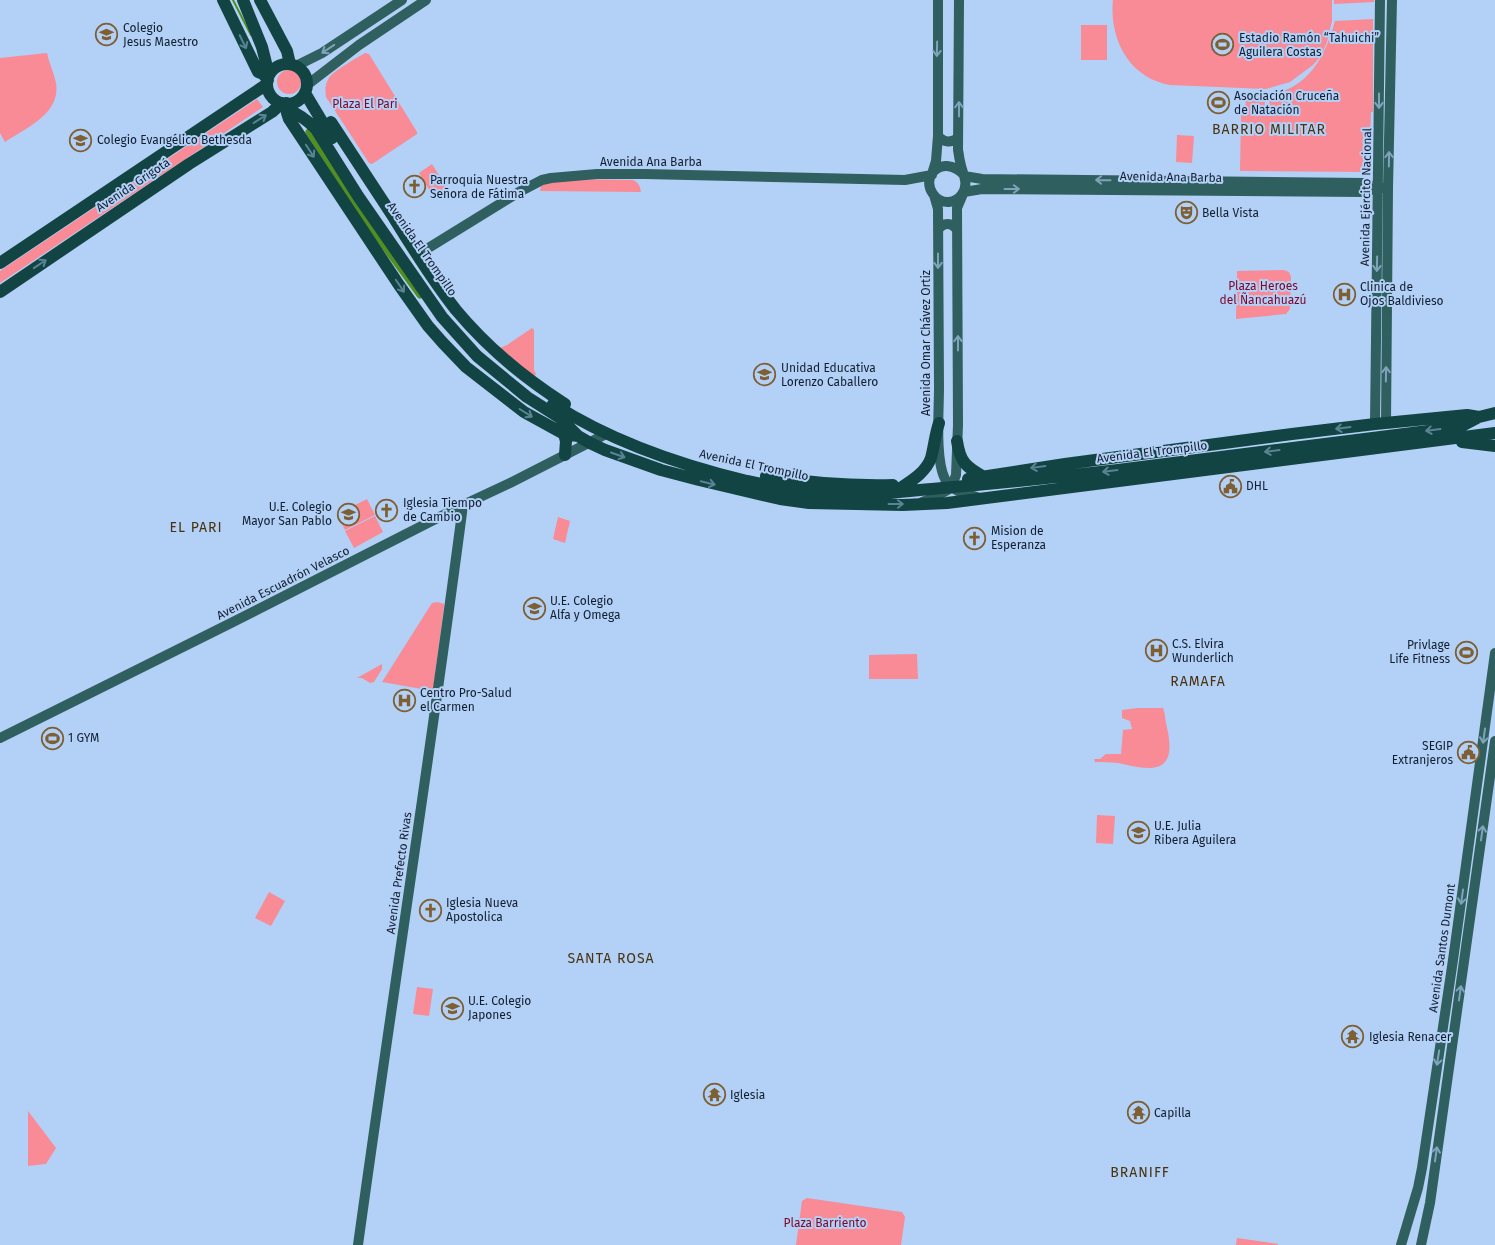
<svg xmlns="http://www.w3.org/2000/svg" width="1495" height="1245" font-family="'Fira Sans',sans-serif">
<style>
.green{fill:#f88b95}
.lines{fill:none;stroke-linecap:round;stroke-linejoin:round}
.stream{stroke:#508f20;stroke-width:2}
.canal{stroke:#508f20;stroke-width:7}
.secondary{stroke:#305f5f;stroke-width:10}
.primary{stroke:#124444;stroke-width:12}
.oneway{stroke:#5a8394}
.oneway2{stroke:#7fa3ba}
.labels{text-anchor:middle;stroke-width:4;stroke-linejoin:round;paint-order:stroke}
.poi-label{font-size:12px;fill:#121f31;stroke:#b3d0f6;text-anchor:start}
.park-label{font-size:12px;fill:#7e0628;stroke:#b3d0f6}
.street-label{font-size:12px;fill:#121f31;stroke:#b3d0f6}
.neighbourhood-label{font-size:14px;letter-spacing:1px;fill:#49320e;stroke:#b3d0f6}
</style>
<rect width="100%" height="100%" fill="#b3d0f6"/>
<path class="green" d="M1113 0H1332V21L1327 42 1321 56 1313 65 1290 82 1266 89 1170 85C1129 78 1109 39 1113 0Z
M1334 0H1374V2L1334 4Z
M1373 19V112H1371L1369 172 1240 171 1241 115H1245L1246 98 1265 99 1264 115 1270 116 1269 94C1308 90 1326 55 1335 21Z
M1081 25H1107V60H1081Z
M47 53C49 63 54 73 56 83 61 114 26 128 5 142L0 133V58Z
M365 53 369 54 417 132V134L372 164 369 163 326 97C325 90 325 84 329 78 333 71 357 58 365 53Z
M277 82a12 12 0 1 1 24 0a12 12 0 1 1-24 0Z
M257 99 263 107 0 283V271Z
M1177 135 1194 136 1192 163 1176 162Z
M432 164 447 188 433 196 419 173Z
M572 179 633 180C639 183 640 186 641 192L540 191 541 186 550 182Z
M1284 270 1289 272 1291 277 1290 309 1286 314 1236 319 1237 271Z
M532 328 534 330V370L536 374 534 377 500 348 507 345Z
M367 499 375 515 345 530 337 514Z
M375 516 383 532 354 548 345 531Z
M558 517 570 521 565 543 553 539Z
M437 602 444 604V606L433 691 382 682 432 603Z
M917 654 918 679H869V655Z
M382 664V669L374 682 370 683 362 678H357Z
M1138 708H1163C1165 713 1165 718 1166 723 1170 740 1176 768 1149 768 1139 768 1128 765 1118 763 1110 762 1102 762 1095 762L1094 759H1100L1106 754H1121L1123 730 1132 729 1130 721 1122 718V710Z
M1097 815 1115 816 1113 844 1096 843Z
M269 892 285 901 271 926 255 918Z
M417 987 433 989 429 1016 413 1014Z
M28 1111 56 1148 46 1164 28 1166Z
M807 1198 902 1212 905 1217 901 1245H796L802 1201Z
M1237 1238 1278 1244V1245H1236Z"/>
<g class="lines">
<path class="stream" d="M233 0 251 35"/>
<path class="canal" d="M309 132 377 236 420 295"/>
<path class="secondary" d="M959 0 958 150C959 154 959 158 960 161 961 168 964 174 965 180 967 190 960 201 949 202 936 203 925 188 931 175 939 161 955 165 964 175
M296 66 322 53 402 0
M307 85 359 45 426 0
M938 136C944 143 951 143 958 138
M932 174 936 161 938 136V0
M964 176 982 179 1364 183 1377 188
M964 192 982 189 1363 192 1378 188H1388
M934 195 938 209C938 268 939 328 939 388 939 411 935 460 945 479 951 491 965 494 977 497
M938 230C943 222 952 222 957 230
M417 255 519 192 542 180 551 178 597 174H645L905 180 932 175
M1386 423 1388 188 1392 0
M1375 424 1380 0
M922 502 939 495 951 488 956 475 958 425 957 208 963 194
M0 738 231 623 463 505 510 483 606 434
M358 1245C392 998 431 752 463 505
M1401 1245 1418 1188 1422 1168 1453 960 1495 653
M1421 1245 1430 1203 1495 741"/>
<path class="primary" d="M223 0 258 72 263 74 268 80
M243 0 262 47 266 63 263 74
M260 0 287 51 290 64
M267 84a20 20 0 1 1 40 0a20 20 0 1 1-40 0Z
M305 93 332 138
M286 103 287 113 289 119 399 285 428 326 443 343 466 367 524 412 564 434 578 436
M287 109C299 114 307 120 316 129L358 196 442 317 477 356 527 397 560 418 578 436 590 443 605 450 661 470 699 480 780 499 809 503 903 505 947 503 1495 433
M331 122C352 154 373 186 394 218 413 249 433 281 456 310 487 347 524 378 565 404
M0 263 267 84
M0 292 189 164 272 112 282 103
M553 404C612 442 680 465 747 481 776 487 806 493 835 494 871 496 906 491 942 488 1001 483 1059 477 1118 470 1232 456 1346 441 1460 427L1479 417 1495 413
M564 434 566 441 565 455
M957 441C960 462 966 467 984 477
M1462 442 1495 446
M766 476C809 483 851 486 893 485
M968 479 1065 464 1292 434 1375 424 1467 415 1479 417
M896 491C909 482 925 474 931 458 934 447 935 435 939 423"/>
</g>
<defs><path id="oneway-shaft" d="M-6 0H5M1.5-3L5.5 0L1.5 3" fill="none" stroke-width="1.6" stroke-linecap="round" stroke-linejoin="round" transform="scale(1.25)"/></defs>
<g class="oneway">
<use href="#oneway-shaft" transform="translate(243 42) rotate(64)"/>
<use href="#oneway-shaft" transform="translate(260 119) rotate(-32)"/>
<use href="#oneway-shaft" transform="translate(310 151) rotate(57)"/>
<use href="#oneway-shaft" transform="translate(40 264) rotate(-34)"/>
<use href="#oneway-shaft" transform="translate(400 286) rotate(56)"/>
<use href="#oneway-shaft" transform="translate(526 413) rotate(32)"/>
<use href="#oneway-shaft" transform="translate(1343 428) rotate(173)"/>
<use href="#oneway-shaft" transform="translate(1433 430) rotate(173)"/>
<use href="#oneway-shaft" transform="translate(1272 451) rotate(173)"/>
<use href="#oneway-shaft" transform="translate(618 455) rotate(19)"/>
<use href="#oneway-shaft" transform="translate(1038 467) rotate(172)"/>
<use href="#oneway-shaft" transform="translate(1110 471) rotate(173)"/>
<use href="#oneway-shaft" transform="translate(708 483) rotate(14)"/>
<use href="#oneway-shaft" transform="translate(896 504)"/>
</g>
<g class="oneway2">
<use href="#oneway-shaft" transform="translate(328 49) rotate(146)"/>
<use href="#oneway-shaft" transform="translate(937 49) rotate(91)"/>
<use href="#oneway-shaft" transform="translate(1379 101) rotate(90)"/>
<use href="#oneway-shaft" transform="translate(959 109) rotate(-90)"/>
<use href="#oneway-shaft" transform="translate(1389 159) rotate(-89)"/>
<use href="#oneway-shaft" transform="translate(1103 180) rotate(-179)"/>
<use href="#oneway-shaft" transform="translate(1012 189)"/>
<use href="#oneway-shaft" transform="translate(938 261) rotate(90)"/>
<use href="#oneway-shaft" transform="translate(1377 264) rotate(91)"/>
<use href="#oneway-shaft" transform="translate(958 343) rotate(-90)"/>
<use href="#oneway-shaft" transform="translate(1386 374) rotate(-89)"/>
<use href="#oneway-shaft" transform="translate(1484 736) rotate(98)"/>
<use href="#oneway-shaft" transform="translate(1482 833) rotate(-82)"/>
<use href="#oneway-shaft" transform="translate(1462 897) rotate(98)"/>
<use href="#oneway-shaft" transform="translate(1460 993) rotate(-82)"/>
<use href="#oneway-shaft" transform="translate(1438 1058) rotate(99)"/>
<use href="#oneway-shaft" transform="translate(1436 1154) rotate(-82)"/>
</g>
<defs>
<symbol id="school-ring" viewBox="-11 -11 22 22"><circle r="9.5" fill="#b3d0f6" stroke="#7d5f33" stroke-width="1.5"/><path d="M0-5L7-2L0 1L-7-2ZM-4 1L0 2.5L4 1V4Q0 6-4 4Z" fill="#7d5f33"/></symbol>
<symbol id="stadium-ring" viewBox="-11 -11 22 22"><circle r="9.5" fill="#b3d0f6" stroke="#7d5f33" stroke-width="1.5"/><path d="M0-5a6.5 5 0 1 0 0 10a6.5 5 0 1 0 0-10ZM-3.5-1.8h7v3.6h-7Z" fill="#7d5f33"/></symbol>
<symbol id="church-ring" viewBox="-11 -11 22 22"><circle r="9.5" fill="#b3d0f6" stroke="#7d5f33" stroke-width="1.5"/><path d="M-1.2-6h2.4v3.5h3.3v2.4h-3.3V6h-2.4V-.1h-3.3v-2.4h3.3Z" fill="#7d5f33"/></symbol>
<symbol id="theatre-ring" viewBox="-11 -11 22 22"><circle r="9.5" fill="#b3d0f6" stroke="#7d5f33" stroke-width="1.5"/><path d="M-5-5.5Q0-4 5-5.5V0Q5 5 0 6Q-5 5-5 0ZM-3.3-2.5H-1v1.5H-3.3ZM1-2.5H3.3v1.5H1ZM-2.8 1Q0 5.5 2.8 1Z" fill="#7d5f33"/></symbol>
<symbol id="hospital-ring" viewBox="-11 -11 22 22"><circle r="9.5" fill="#b3d0f6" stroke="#7d5f33" stroke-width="1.5"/><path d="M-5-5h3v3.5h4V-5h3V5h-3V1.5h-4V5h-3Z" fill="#7d5f33"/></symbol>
<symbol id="civic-ring" viewBox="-11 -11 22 22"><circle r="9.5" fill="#b3d0f6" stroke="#7d5f33" stroke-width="1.5"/><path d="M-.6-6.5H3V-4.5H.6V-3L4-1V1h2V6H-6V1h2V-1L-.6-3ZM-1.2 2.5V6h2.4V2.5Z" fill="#7d5f33"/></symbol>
<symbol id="temple-ring" viewBox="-11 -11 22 22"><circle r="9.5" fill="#b3d0f6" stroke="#7d5f33" stroke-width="1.5"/><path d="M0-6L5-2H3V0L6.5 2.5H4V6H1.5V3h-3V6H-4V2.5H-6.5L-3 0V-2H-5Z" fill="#7d5f33"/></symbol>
</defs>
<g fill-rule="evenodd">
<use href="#school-ring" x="94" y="22" width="25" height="25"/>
<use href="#stadium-ring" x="1210" y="32" width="25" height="25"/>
<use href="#stadium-ring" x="1206" y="90" width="25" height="25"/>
<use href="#school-ring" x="68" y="128" width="25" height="25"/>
<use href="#church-ring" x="402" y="174" width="25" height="25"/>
<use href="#theatre-ring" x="1174" y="200" width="25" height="25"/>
<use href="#hospital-ring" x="1332" y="282" width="25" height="25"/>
<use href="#school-ring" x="752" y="362" width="25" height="25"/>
<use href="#civic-ring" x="1218" y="474" width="25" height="25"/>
<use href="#church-ring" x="374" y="498" width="25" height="25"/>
<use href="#school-ring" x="336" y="502" width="25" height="25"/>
<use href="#church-ring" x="962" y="526" width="25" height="25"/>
<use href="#school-ring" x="522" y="596" width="25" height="25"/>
<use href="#hospital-ring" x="1144" y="638" width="25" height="25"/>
<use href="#stadium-ring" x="1454" y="640" width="25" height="25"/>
<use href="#hospital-ring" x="392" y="688" width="25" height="25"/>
<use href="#stadium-ring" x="40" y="726" width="25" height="25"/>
<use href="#civic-ring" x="1456" y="740" width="25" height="25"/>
<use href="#school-ring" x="1126" y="820" width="25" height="25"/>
<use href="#church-ring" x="418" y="898" width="25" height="25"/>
<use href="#school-ring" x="440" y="996" width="25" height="25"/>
<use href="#temple-ring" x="1340" y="1024" width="25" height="25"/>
<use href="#temple-ring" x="702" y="1082" width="25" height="25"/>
<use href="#temple-ring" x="1126" y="1100" width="25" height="25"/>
</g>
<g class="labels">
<g class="poi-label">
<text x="123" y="32">Colegio<tspan x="123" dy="14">Jesus Maestro</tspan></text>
<text x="1239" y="42">Estadio Ramón “Tahuichi”<tspan x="1239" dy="14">Aguilera Costas</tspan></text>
<text x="1234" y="100">Asociación Cruceña<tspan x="1234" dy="14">de Natación</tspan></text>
<text x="97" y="144">Colegio Evangélico Bethesda</text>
<text x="430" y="184">Parroquia Nuestra<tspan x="430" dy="14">Señora de Fátima</tspan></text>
<text x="1202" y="217">Bella Vista</text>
<text x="1360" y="291">Clinica de<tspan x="1360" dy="14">Ojos Baldivieso</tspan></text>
<text x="781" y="372">Unidad Educativa<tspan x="781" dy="14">Lorenzo Caballero</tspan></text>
<text x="1246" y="490">DHL</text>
<text x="403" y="507">Iglesia Tiempo<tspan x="403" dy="14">de Cambio</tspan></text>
<text x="332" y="511" text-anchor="end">U.E. Colegio<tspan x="332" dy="14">Mayor San Pablo</tspan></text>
<text x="991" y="535">Mision de<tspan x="991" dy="14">Esperanza</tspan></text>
<text x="550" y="605">U.E. Colegio<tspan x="550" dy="14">Alfa y Omega</tspan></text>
<text x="1172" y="648">C.S. Elvira<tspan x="1172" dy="14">Wunderlich</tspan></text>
<text x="1450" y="649" text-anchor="end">Privlage<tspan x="1450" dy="14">Life Fitness</tspan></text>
<text x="420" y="697">Centro Pro-Salud<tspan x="420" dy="14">el Carmen</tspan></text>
<text x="68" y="742">1 GYM</text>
<text x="1453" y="750" text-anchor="end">SEGIP<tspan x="1453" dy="14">Extranjeros</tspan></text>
<text x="1154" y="830">U.E. Julia<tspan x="1154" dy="14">Ribera Aguilera</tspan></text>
<text x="446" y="907">Iglesia Nueva<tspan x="446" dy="14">Apostolica</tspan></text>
<text x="468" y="1005">U.E. Colegio<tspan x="468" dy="14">Japones</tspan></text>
<text x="1369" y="1041">Iglesia Renacer</text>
<text x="730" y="1099">Iglesia</text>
<text x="1154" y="1117">Capilla</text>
</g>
<g class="park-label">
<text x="365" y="108">Plaza El Pari</text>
<text x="1263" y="290">Plaza Heroes<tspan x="1263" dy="14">del Ñancahuazú</tspan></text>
<text x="825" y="1227">Plaza Barriento</text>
</g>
<g class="street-label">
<text x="651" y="166">Avenida Ana Barba</text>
<text transform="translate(1171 177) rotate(1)" y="4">Avenida Ana Barba</text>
<text transform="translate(133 185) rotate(-34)" y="4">Avenida Grigotá</text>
<text transform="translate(1366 197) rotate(-89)" y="4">Avenida Ejército Nacional</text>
<text transform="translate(422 249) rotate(55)" y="4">Avenida El Trompillo</text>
<text transform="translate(926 343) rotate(-90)" y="4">Avenida Omar Chávez Ortiz</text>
<text transform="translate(1152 452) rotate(-7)" y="4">Avenida El Trompillo</text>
<text transform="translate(754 465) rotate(12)" y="4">Avenida El Trompillo</text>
<text transform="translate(283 583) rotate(-27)" y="4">Avenida Escuadrón Velasco</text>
<text transform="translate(399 873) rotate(-82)" y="4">Avenida Prefecto Rivas</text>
<text transform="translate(1442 948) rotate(-82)" y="4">Avenida Santos Dumont</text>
</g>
<g class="neighbourhood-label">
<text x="1269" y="134">BARRIO MILITAR</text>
<text x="196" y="532">EL PARI</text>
<text x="1198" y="686">RAMAFA</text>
<text x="611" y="963">SANTA ROSA</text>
<text x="1140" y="1177">BRANIFF</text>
</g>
</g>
</svg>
